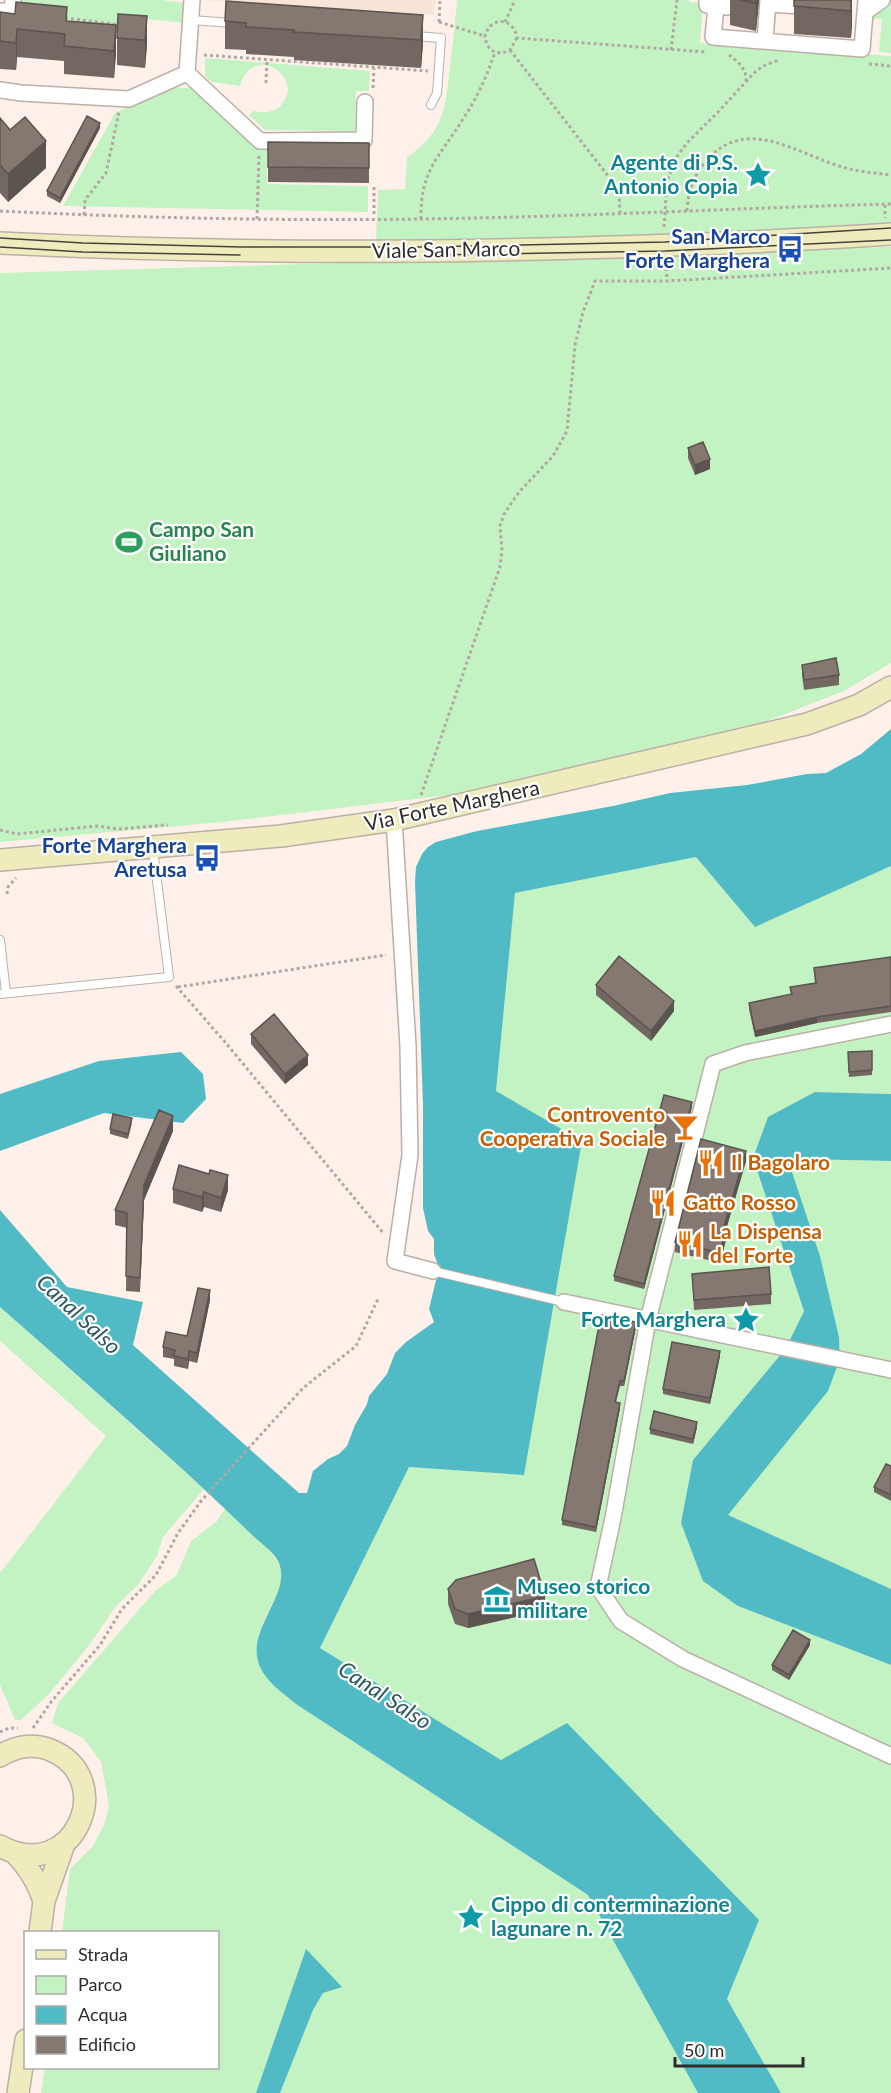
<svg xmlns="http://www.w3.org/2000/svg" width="891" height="2093" font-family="Lato,sans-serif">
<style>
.built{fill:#f9e4d8}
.green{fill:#c3f3c3}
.water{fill:#50bac5}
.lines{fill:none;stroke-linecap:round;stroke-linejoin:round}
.lane-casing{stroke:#bcafa7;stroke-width:10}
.street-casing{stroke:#bcafa7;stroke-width:18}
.secondary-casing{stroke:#bcafa7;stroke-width:24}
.path{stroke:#b2a7a2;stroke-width:3;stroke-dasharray:3 3;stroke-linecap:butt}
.lane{stroke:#fff;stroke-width:8}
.street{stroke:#fff;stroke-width:15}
.secondary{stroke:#eeecbd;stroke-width:21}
.tram{stroke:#47413e;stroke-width:1.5}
.wall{fill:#726761}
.shaded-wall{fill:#5c544f}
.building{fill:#847871;stroke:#5c544f;stroke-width:1.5}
.labels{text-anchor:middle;stroke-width:4.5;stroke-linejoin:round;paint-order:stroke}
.culture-label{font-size:21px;font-weight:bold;fill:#0d838f;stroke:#fff;text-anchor:end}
.transit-label{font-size:21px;font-weight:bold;fill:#164399;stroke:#fff;text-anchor:end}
.street-label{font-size:21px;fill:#312c29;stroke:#fff}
.leisure-label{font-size:21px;font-weight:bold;fill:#27864d;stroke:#fff;text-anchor:start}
.food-label{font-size:21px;font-weight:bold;fill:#c56008;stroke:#fff;text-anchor:start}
.water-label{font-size:22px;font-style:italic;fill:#2b595e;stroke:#fff}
</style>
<rect width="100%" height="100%" fill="#fff1ea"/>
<path class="built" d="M204 0H436L434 15Z"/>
<path class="green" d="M19 0H161L188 3 185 23 119 16 115 50 19 6Z
M457 0H689V2L703 3 700 43 891 56V226L515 241H376L378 190 405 189 407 157C444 133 446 106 450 65 453 43 455 22 457 0Z
M891 0V53L879 52 882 19 868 18Z
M205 58 370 71 369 91H356L355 131 265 130 249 115 254 111C264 113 273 113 280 106 308 77 252 42 240 86L212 82 205 76Z
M172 87 199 89 268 144 267 184 368 186V212L63 206 115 113Z
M891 247V663L844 691 765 722 449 795 222 822 0 842V273Z
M696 857 755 927 891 866V1094L815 1092 753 1158 804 1311 786 1348 693 1460 738 1606 891 1665V2093H781L727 1999 759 1920 320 1648 409 1467 524 1475 496 1091 515 893Z
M800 1159 891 1161V1589L727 1515 840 1359 839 1337 820 1256 792 1172 794 1164Z
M0 1307 204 1489 163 1537 157 1556 138 1585 116 1606 90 1644 50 1693 21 1720H15L0 1685V1573L106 1436 0 1341Z
M225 1509C240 1523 277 1552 281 1570 283 1578 280 1586 278 1593 274 1602 269 1609 265 1618 246 1659 265 1679 296 1704L588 1895 698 2093H280L313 2010 323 1993 306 1949 256 2093H41L45 2068H218V1932H62L70 1869 92 1847 104 1825 109 1806 101 1762 83 1738 52 1723 58 1703 155 1591 176 1576 191 1541 217 1521Z"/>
<path class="water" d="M891 729V866L755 927 696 857 515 893 496 1091 582 1141 524 1475 409 1467 320 1648 501 1760 567 1723 759 1920 727 1999 781 2093H698L588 1895 296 1704C283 1693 269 1684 261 1669 240 1628 303 1588 273 1554 266 1546 257 1540 249 1532 223 1507 197 1482 170 1458 113 1407 57 1357 0 1307V1210L67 1287 143 1302 133 1345 299 1493H307L313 1471 328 1459 339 1454 347 1446 355 1425 367 1404 369 1396 387 1374 395 1353 406 1342 434 1322 429 1309 439 1268 434 1254V1239L428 1231 423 1208V1104L415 882 416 867 422 854 428 847 436 842 477 831 613 806 670 793 747 785 807 774 826 773 861 754Z
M181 1052 203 1074 206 1099 183 1123 104 1113 0 1151V1094L99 1061Z
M815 1092 891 1094V1161L801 1159 794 1164 792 1172 820 1256 839 1337 840 1359 828 1391 728 1515 891 1589V1665L738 1606 703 1581 681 1523 693 1460 786 1348 804 1311 753 1158 768 1117Z
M306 1949 342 1987 323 1993 313 2010 280 2093H256Z"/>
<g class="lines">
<defs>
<path id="lane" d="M191 20 232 23
M415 36 441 38 437 93 431 105
M0 940 6 993
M0 994 169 977 153 849
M433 1271 564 1302"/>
<path id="street" d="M707 0V5L727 7V0
M768 4 819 7 820 0
M716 6 713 37 862 49 866 0
M0 11H12L13 0
M865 12 882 0
M765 41 768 0
M187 73 260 141 364 140 365 102
M187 73 192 0
M0 90 21 93 129 99 187 73
M394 820 408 1046 410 1155 395 1261 433 1271
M891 1024 745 1053 713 1064 648 1320 613 1518 598 1587 621 1621 683 1659 891 1756
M564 1302 891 1370"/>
<path id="secondary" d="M0 243C181 252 362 253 543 249 659 246 775 242 891 234
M0 860 281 836 394 820 807 724 859 705 891 687
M0 1756C14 1747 32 1743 48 1749 121 1776 74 1887 0 1846
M15 1853C29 1868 37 1881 44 1901
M40 1932 44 1901 64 1844
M18 2093 26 2040"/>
</defs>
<use href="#lane" class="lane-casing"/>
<use href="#street" class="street-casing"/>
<use href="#secondary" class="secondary-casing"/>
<path class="path" d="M65 18 121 25
M439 22 485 36
M439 22 440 0
M505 22 515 0
M517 38 510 50C497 57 486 50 485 36 490 16 514 17 517 38L707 52
M510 50 619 190 620 213
M671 50 677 0
M204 55 428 71
M729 55C738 61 747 70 746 81
M869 64 891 66
M266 83 267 60
M373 88 374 68
M885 205V218
M0 211C140 218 281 221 421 219 577 217 734 208 891 204
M687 211C688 191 693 177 706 161 748 113 799 156 846 168 860 172 876 173 891 175
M374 214V185
M84 215 85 200 106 173 119 112
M257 219 259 154
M421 219C420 170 439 158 463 119 477 98 487 76 495 52
M664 227 667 182 676 158 687 143 719 111 754 73 763 66 779 60
M666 262 667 281
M421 795 500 567 502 550 500 526 504 514 519 492 553 456 567 431 575 345 583 312 595 281H667L891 268
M0 830 17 834 97 826 118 829 168 825
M7 894 8 887 16 878
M176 986 225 1042 384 1234
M178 987 386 955
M33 1728 51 1702 100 1645 122 1609 156 1575 178 1533 201 1501 303 1388 356 1346 378 1299
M0 1732 9 1728H18"/>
<use href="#lane" class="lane"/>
<use href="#street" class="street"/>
<use href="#secondary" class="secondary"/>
<path class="tram" d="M0 238 83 243 241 247H422L665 242 891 228
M0 247 83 252 240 255
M435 255 665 251 891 240"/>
</g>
<path class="wall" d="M730 0H759L756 31 730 25Z
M794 0H854H852L851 38 794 34Z
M0 12 67 21 116 25V53L114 78 64 74V61L17 57 16 70 0 69Z
M423 15V43L421 68 294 60V57L246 54V50L225 49V21Z
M147 16V44L145 68 117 65V38Z
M0 118 46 168 8 202 0 193Z
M100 128 60 203 47 196V191Z
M268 142 369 143V183L268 182Z
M688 448 710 469 695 475 688 458Z
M802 665 839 675V685L804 690 802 675Z
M891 957V1012L817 1023 755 1037 749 1009V1003L791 995 790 987 815 983 814 968Z
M596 985 674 1011 651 1041 596 995Z
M251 1034 308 1065 285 1084 251 1044Z
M872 1051V1075L849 1077 848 1052Z
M692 1107 644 1289 614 1281V1276Z
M132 1123 128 1139 110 1134V1129Z
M173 1131 144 1200 140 1292 126 1291 127 1228 115 1225V1210Z
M746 1161 726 1230V1240L720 1263 675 1252V1242Z
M209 1174 228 1190 221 1212 204 1207 202 1212 173 1203V1189Z
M692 1274 771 1294V1304L694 1310Z
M210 1300 197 1363 189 1361 188 1369 174 1366V1359L163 1357V1347L187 1336Z
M636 1327 624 1386H620L616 1402 620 1408 596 1532 562 1525V1520Z
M720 1356 710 1404 663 1394V1389Z
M697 1427 693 1444 650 1434V1429Z
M891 1466V1501L874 1492V1487Z
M448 1589 545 1610 468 1628 455 1624 448 1604Z
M810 1645 789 1680 772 1670V1665Z"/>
<path class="shaded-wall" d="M756 0H759L756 31Z
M852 0V27L851 38V11Z
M423 15V43L421 68V40Z
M147 16V44L145 68V40Z
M116 25V53L114 78V51Z
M17 29V57L16 70V43Z
M100 123V128L60 203V198Z
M46 141V168L8 202V174Z
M710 459V469L695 475V465Z
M674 1001V1011L651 1041V1031Z
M817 1017V1023L755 1037V1031Z
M308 1055V1065L285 1084V1074Z
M692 1102V1107L644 1289V1284Z
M173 1116V1131L144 1200 140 1292 144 1185Z
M746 1151V1161L723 1240V1230Z
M228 1175V1190L221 1212V1198Z
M204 1192V1207L202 1212V1197Z
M726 1230V1240L720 1263V1253Z
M210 1290V1300L197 1363V1353Z
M636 1322V1327L624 1386V1381Z
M189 1351V1361L188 1369V1359Z
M720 1351V1356L710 1404V1398Z
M620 1403V1408L596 1532V1527Z
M697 1422V1427L693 1444V1439Z
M545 1596V1610L468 1628V1614Z
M810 1640V1645L789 1680V1675Z"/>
<path class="building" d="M740 0H756V3Z
M794 0H851V11L794 6Z
M226 1 423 15 421 40 294 32V30L246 27V23L225 21Z
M16 2 67 7 66 21 116 25 114 51 64 46 65 34 17 29 16 43 0 41V12L15 14Z
M118 14 147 16 145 40 117 38Z
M87 116 100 123 60 198 47 191Z
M25 117 46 141 8 174 0 165V118L10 130Z
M268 142 369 143V168L268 167Z
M703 442 710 459 695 465 688 448Z
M836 658 839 675 804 680 802 665Z
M619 956 674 1001 651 1031 596 985Z
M891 957V1006L817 1017 755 1031 749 1003 792 994 790 987 816 983 814 968Z
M274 1014 308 1055 285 1074 251 1034Z
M872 1051V1070L849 1072 848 1052Z
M664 1095 692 1102 644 1284 614 1276Z
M159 1110 173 1116 144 1185 140 1278 126 1276 127 1213 115 1210Z
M113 1114 132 1118 128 1134 110 1129Z
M701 1139 746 1151 723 1230H726L720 1253 675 1242Z
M179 1165 209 1174 210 1170 228 1175 221 1198 204 1192 202 1197 173 1189Z
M769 1267 771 1294 694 1300 692 1274Z
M198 1288 210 1290 197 1353 189 1351 188 1359 174 1356 175 1350 163 1347 166 1332 187 1336Z
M601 1315 636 1322 624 1381H620L615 1402 620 1403 596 1527 562 1520Z
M672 1342 720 1351 710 1398 663 1389Z
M654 1411 697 1422 693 1439 650 1429Z
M886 1464 891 1466V1495L874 1487Z
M534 1559 545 1596 468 1614 455 1609 448 1589 456 1580Z
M793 1630 810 1640 789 1675 772 1665Z"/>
<defs>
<symbol id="sight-bare" viewBox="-9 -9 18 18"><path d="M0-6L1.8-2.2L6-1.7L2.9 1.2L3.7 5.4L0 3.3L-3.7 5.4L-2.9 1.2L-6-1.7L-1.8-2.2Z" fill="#0f9aa8" stroke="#fff" stroke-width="2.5" paint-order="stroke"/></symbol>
<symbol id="bus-bare" viewBox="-9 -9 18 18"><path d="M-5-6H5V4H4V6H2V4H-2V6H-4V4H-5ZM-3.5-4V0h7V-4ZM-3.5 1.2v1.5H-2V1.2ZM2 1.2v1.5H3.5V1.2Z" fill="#1a4fb4" stroke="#fff" stroke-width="2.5" paint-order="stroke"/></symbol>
<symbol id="stadium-bare" viewBox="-9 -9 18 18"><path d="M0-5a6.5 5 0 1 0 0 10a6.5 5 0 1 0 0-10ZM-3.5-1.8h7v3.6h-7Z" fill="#2e9e5b" stroke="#fff" stroke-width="2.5" paint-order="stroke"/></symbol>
<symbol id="bar-bare" viewBox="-9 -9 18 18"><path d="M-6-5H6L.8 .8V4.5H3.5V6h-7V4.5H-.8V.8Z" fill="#e8710a" stroke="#fff" stroke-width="2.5" paint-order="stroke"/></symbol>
<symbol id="restaurant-bare" viewBox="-9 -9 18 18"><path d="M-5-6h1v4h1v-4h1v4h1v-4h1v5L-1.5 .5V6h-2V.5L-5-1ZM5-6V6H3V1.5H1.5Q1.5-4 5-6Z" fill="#e8710a" stroke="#fff" stroke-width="2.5" paint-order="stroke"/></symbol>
<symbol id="museum-bare" viewBox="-9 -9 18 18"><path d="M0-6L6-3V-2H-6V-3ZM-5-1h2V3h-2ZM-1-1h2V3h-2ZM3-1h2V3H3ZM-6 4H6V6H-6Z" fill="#0f9aa8" stroke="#fff" stroke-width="2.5" paint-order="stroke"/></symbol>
</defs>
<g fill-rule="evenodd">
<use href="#sight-bare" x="739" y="156" width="38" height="38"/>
<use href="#bus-bare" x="771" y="230" width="38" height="38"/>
<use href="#stadium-bare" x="110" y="523" width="38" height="38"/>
<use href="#bus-bare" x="188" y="839" width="38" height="38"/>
<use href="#bar-bare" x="666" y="1108" width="38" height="38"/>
<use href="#restaurant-bare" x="692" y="1144" width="38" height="38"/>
<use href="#restaurant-bare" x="644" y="1184" width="38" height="38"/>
<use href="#restaurant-bare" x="671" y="1225" width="38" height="38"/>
<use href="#sight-bare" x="727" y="1301" width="38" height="38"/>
<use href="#museum-bare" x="478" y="1580" width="38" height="38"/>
<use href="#sight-bare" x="452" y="1898" width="38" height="38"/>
</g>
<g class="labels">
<g class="culture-label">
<text x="738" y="170">Agente di P.S.<tspan x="738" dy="24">Antonio Copia</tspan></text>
<text x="726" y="1327">Forte Marghera</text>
<text x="517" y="1594" text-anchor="start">Museo storico<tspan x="517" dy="24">militare</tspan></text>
<text x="491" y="1912" text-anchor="start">Cippo di conterminazione<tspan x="491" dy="24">lagunare n. 72</tspan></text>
</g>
<g class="transit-label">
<text x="770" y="244">San Marco<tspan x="770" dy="24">Forte Marghera</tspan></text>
<text x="187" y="853">Forte Marghera<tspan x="187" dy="24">Aretusa</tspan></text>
</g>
<g class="street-label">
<text transform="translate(446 250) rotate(-1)" y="7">Viale San Marco</text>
<text transform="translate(452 806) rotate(-12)" y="7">Via Forte Marghera</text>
</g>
<g class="leisure-label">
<text x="149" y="537">Campo San<tspan x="149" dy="24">Giuliano</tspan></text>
</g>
<g class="food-label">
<text x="665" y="1122" text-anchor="end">Controvento<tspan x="665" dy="24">Cooperativa Sociale</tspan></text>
<text x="731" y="1170">Il Bagolaro</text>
<text x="683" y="1210">Gatto Rosso</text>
<text x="710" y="1239">La Dispensa<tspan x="710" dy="24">del Forte</tspan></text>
</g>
<g class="water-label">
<text transform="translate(79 1314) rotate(43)" y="8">Canal Salso</text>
<text transform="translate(385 1695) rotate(33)" y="8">Canal Salso</text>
</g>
</g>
<rect x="24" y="1931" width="195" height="138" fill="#ffffff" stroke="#adaba9" stroke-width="1.5"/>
<rect x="36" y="1950" width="30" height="9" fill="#eeecbd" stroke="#adaba9" stroke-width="1.5"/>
<text x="78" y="1961" font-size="18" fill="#312c29">Strada</text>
<rect x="36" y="1976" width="30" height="18" fill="#c3f3c3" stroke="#adaba9" stroke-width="1.5"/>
<text x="78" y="1991" font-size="18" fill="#312c29">Parco</text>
<rect x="36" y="2006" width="30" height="18" fill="#50bac5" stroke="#adaba9" stroke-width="1.5"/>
<text x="78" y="2021" font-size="18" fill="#312c29">Acqua</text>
<rect x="36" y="2036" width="30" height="18" fill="#847871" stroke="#adaba9" stroke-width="1.5"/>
<text x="78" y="2051" font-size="18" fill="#312c29">Edificio</text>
<path d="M675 2057v9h128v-9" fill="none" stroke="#312c29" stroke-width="3"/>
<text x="684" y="2057" font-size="18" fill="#312c29" stroke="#ffffff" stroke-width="4.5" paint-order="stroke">50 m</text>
</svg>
